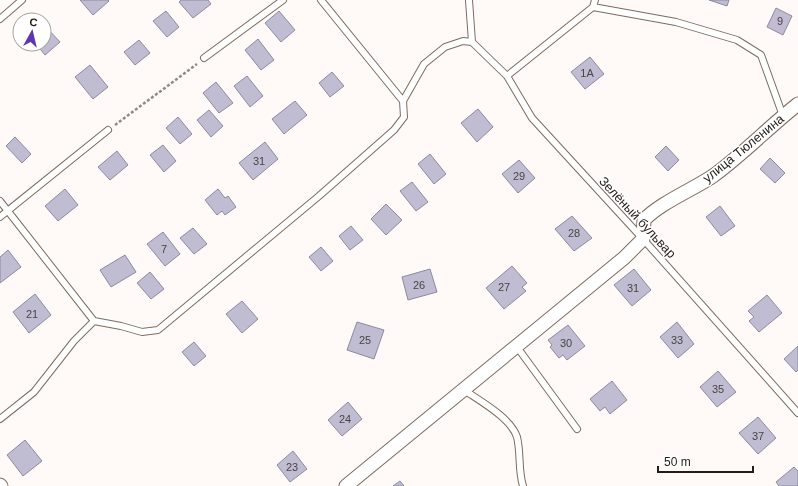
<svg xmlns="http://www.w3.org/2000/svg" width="798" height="486" font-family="Arial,sans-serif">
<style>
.building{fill:#c0bdd2;stroke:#8c8a9e}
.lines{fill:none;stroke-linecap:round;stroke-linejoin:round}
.service-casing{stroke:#7d6b5f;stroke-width:8}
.minor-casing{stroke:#7d6b5f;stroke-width:15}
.path{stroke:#908a86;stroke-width:2.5;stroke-dasharray:3 2;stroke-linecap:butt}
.service{stroke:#fff;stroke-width:6}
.minor{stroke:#fff;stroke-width:13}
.labels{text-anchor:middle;stroke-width:3;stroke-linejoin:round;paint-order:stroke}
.number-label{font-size:11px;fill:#4a4446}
.street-label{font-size:13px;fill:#231c17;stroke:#fff}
</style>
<rect width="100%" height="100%" fill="#fffaf8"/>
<path class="building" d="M80 0H108L109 1 93 15Z
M181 0H208L211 4 193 18 179 2Z
M709 0H729L727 6Z
M776 8 792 16 783 35 767 27Z
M166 11 179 27 167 37 153 21Z
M279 11 295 30 281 42 265 23Z
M45 26 60 42 45 55 36 44H44Z
M258 39 274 60 261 70 245 50Z
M139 40 150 53 135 65 124 52Z
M590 57 604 74 585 89 571 72Z
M90 65 108 87 93 99 75 77Z
M332 72 344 86 330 97 319 83Z
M247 76 263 96 250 107 234 86Z
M216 82 233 103 219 113 203 93Z
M295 101 307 115 284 134 272 119Z
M478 109 493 127 477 142 461 123Z
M209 110 223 126 211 137 197 120Z
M178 117 192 134 180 144 166 128Z
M15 137 31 154 22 163 6 146Z
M265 142 278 159 253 180 239 163Z
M163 145 176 161 164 172 150 155Z
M666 146 679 160 668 171 655 157Z
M117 151 128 165 110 180 98 167Z
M430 154 446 174 434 184 418 164Z
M770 158 785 173 775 183 760 169Z
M519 160 535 178 518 193 502 174Z
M412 182 428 202 416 211 400 191Z
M65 189 78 205 58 221 45 206Z
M218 189 225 198 228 196 236 207 225 215 222 211 217 215 205 200Z
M386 204 402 220 386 235 371 219Z
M720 206 735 226 721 236 706 217Z
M572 216 592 238 574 251 555 229Z
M351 226 363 240 350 250 339 236Z
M193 228 207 244 194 254 180 238Z
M163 232 180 254 165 266 147 244Z
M321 247 333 261 321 271 309 257Z
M8 250 21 267 0 283V257Z
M125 255 136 272 111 287 100 270Z
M512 266 527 283 522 287 526 291 504 309 486 288Z
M430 269 437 292 408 300 402 277Z
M634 269 651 290 632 306 614 285Z
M150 272 164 289 151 299 137 283Z
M35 294 51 315 29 333 13 312Z
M767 295 782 313 759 332 749 321 754 317 748 311Z
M242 301 258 319 242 333 226 314Z
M357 322 384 330 374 359 347 350Z
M677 322 694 344 678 358 660 337Z
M568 325 585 346 567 360 563 355 559 358 550 347 552 345 548 340Z
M194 342 206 356 194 366 182 352Z
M798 346V370L796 372 784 359Z
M718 371 736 392 717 407 700 387Z
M612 381 627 400 610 414 605 407 600 411 590 399Z
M348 402 362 419 342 436 328 420Z
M758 417 776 438 758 454 739 433Z
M25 440 42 461 23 476 7 455Z
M293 451 307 469 290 482 277 465Z
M794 467 798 471V486H779L776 482Z
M400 481 404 486H393Z"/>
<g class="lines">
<defs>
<path id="service" d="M321 0 403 101
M469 0 472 42
M593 7 676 22 737 40 761 55 783 116
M0 19 22 0
M204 58 283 0
M507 76 593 7 595 0
M0 201 94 321
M0 217 108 130
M517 347 577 429
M464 390C480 401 511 418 517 437 521 453 518 470 523 486
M0 419 34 392 74 341 94 321 121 326 142 332 158 330 319 196 394 130 404 117 403 101 424 64 445 47 463 41 472 42 507 76 532 118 643 239 798 413"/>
<path id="minor" d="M0 485 1 486
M346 486 624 258 643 239 644 220C660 203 692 190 713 176 743 154 769 127 798 104"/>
</defs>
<use href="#service" class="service-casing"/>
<use href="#minor" class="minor-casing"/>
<path class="path" d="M115 125 197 64"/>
<use href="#service" class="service"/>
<use href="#minor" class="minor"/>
</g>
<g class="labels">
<g class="number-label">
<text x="780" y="25">9</text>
<text x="587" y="77">1А</text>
<text x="259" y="165">31</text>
<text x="519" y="180">29</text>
<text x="574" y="237">28</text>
<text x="164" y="253">7</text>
<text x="419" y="289">26</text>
<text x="504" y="291">27</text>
<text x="633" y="292">31</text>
<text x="32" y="318">21</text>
<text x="365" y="344">25</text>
<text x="677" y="344">33</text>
<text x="566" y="347">30</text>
<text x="718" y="393">35</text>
<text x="345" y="423">24</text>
<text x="758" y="440">37</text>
<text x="292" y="471">23</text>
</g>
<g class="street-label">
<text transform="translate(743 148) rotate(-39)" y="5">улица Тюленина</text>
<text transform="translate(638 217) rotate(47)" y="5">Зелёный бульвар</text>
</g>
</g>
<g transform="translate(32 32) rotate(8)"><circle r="19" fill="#ffffff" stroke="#a7a4a2"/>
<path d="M0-3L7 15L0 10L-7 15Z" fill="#6036ae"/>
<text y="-6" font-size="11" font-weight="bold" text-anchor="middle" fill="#231c17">С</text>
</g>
<path d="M658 466v6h95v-6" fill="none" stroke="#231c17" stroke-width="2"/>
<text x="664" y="466" font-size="12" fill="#231c17" stroke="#ffffff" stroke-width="3" paint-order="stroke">50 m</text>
</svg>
